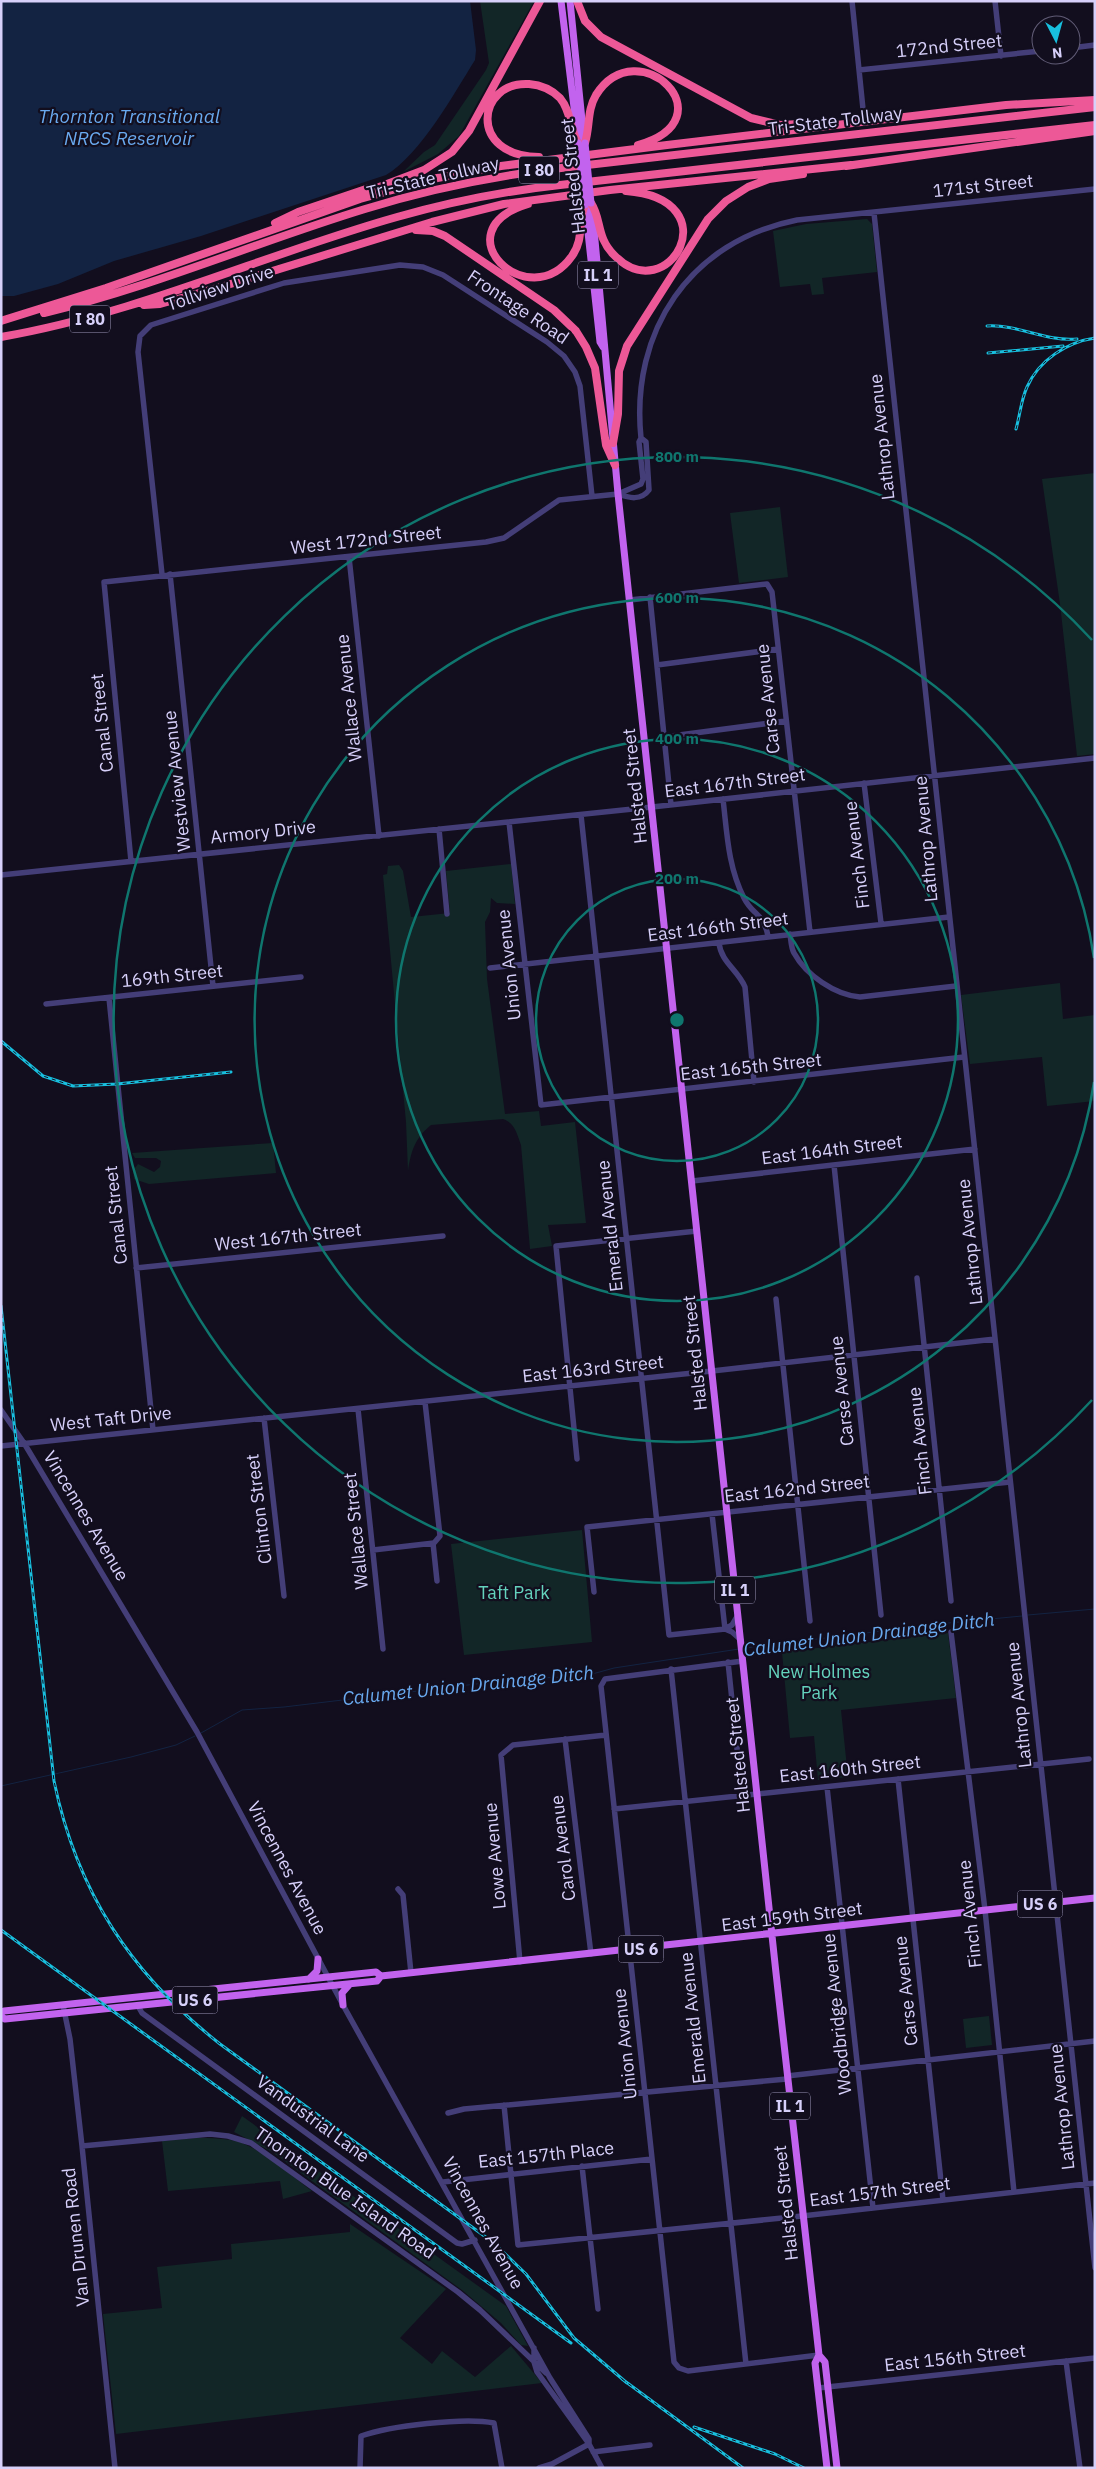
<svg xmlns="http://www.w3.org/2000/svg" width="1096" height="2469" font-family="'IBM Plex Sans',sans-serif">
<style>
.green{fill:#122627}
.water{fill:#132342}
.lines{fill:none;stroke-linecap:round;stroke-linejoin:round}
.stream{stroke:#132342;stroke-width:1}
.minor{stroke:#443e78;stroke-width:5.5}
.major{stroke:#c263ee;stroke-width:7}
.highway{stroke:#ed5897;stroke-width:8}
.rail-casing{stroke:#18bfde;stroke-width:3}
.rail{stroke:#120e1e;stroke-width:1;stroke-dasharray:4;stroke-linecap:butt}
.major-bridge{stroke:#c263ee;stroke-width:7}
.ring{fill:none;stroke:#0f766e;stroke-width:2.5}
.labels{text-anchor:middle;stroke-width:4.5;stroke-linejoin:round;paint-order:stroke}
.shield{fill:#120e1e;stroke:#9c96b8;stroke-width:1}
.shield-label{font-size:16px;font-weight:bold;fill:#d7d0fa}
.street-label{font-size:18px;fill:#d7d0fa;stroke:#120e1e}
.park-label{font-size:18px;fill:#64d2bd;stroke:#120e1e}
.water-label{font-size:19px;font-style:italic;fill:#69a9ef;stroke:#120e1e}
.centre{fill:#0f766e;stroke:#120e1e;stroke-width:2.5}
.ring-label{font-size:15px;text-anchor:middle;font-weight:bold;fill:#0f766e;stroke:#120e1e;stroke-width:4.5;stroke-linejoin:round;paint-order:stroke}
</style>
<rect width="100%" height="100%" fill="#120e1e"/>
<path class="green" d="M480 1H534L459 136 438 154 403 172 424 152 435 145 486 70 489 63Z
M867 219 872 224 877 272 822 278 824 294 812 295 810 284 780 287 773 231 806 224Z
M1095 473V754L1077 756 1060 604 1042 479Z
M780 507 788 577 739 583 730 513Z
M511 864 515 904 497 903 491 898 490 912 485 922 487 979 505 1114 539 1111 541 1126 575 1122 586 1223 548 1225 552 1246 530 1249 521 1145C517 1134 515 1123 503 1119L431 1125C415 1138 411 1151 408 1171L406 1122 383 875 387 874 388 866 399 865 403 871 411 917 450 913 446 871Z
M1060 983 1063 1019 1095 1015V1101L1047 1106 1042 1057 970 1064 961 995Z
M273 1143 276 1173 149 1184 134 1179 133 1171 138 1164 154 1172 160 1167 161 1161 156 1158H135L132 1153Z
M582 1530 592 1642 464 1655 451 1544Z
M948 1633 956 1698 841 1710 848 1777 818 1780 814 1736 790 1738 782 1652Z
M989 2016 992 2045 966 2048 963 2019Z
M242 2116 506 2306 528 2346 521 2345 501 2323 462 2290 272 2152 234 2132Z
M196 2138C211 2138 227 2138 242 2143 267 2153 290 2175 312 2191L283 2199 280 2181 168 2191 162 2141Z
M350 2224 446 2289 400 2338 432 2364 442 2351 475 2377 511 2346 542 2383 116 2434 103 2314 162 2308 157 2267 232 2259 231 2244 350 2232Z"/>
<path class="water" d="M1 1H470L476 50 475 60C453 95 421 154 386 175L201 236 114 261 58 284 14 296H1Z"/>
<g class="lines">
<path class="stream" d="M1028 1615 1095 1609
M745 1648 938 1624 1022 1616
M201 1733 242 1710 284 1707 518 1679 585 1676 614 1668 739 1649
M1 1786 131 1757 176 1745 195 1736"/>
<path class="minor" d="M852 1 863 109
M995 1 1001 56
M1071 48 1095 45
M859 70 1041 51
M874 213 1095 2268
M618 494C629 498 641 501 649 490L646 442 641 438
M349 557 379 836
M162 574 138 352 140 336 151 325 284 283 400 265 423 267 443 275 547 342 564 356 575 372 580 386 592 496
M170 574 213 986
M650 597 671 805
M630 600 767 584 772 592 810 932
M657 665 778 649
M664 737 786 721
M864 783 881 923
M723 799C727 833 728 867 744 898 753 916 763 912 768 936
M581 815 669 1635 725 1629 732 1625 738 1615
M509 822 541 1105 964 1057
M439 829 447 914
M131 861 104 582 486 542 504 538 559 500 618 494 641 484 643 479 639 442 641 438C630 331 690 241 797 220L1095 189
M1 875 652 807 1095 758
M790 934C791 940 791 948 794 953 806 975 835 995 860 997L956 986
M719 943C721 962 738 970 745 987L754 1082
M490 968 949 917
M109 998 153 1430
M46 1004 301 977
M834 1165 881 1615
M692 1181 975 1149
M136 1268 443 1236
M917 1278 951 1601
M776 1299 810 1621
M358 1409 383 1649
M1 1410 24 1443 197 1732 343 2005 550 2378 589 2439V2444
M264 1418 284 1596
M1 1446 712 1371 995 1339
M577 1459 556 1246 697 1231
M712 1514 725 1629
M433 1543 437 1581
M373 1550 434 1543 440 1536 425 1402
M594 1592 587 1527 1010 1482
M725 1629 732 1632 741 1640
M951 1632 985 1910 1014 2192
M743 1661 605 1679 601 1686 674 2362 679 2368 688 2371 819 2355
M728 1662 742 1796
M671 1669 746 2364
M565 1739 591 1954
M898 1779 943 2200
M827 1787 873 2208
M614 1809 1089 1759
M398 1889 403 1895 411 1973
M520 1962 501 1755 513 1745 606 1735
M63 2005 70 2039 82 2146 115 2468
M138 2006 142 2013 457 2243 462 2244 475 2240
M787 2076 1095 2041
M504 2105 518 2245 802 2216 1095 2183
M448 2113 464 2109 787 2079
M82 2146 210 2134 228 2136 251 2143 458 2292 480 2310 546 2373
M582 2166 598 2309
M443 2182 652 2159
M534 2348V2362L537 2372 589 2444 602 2468
M1066 2361 1080 2468
M818 2388 1095 2358
M593 2452 650 2445
M360 2468 361 2436C390 2426 464 2417 494 2423L502 2468
M539 2468 552 2464 589 2444"/>
<path class="major" d="M561 1 578 140
M570 1 584 140
M585 205 600 342 603 347
M592 207 618 494 776 1973 819 2355 815 2363 827 2468
M309 1979 317 1971 318 1959
M343 2005 342 1993 350 1984
M1 2013 4 2011 376 1972 381 1976
M1 2017 5 2019 377 1981 381 1976 1095 1898
M819 2355 825 2362 837 2468"/>
<path class="highway" d="M577 1 585 21 601 37 751 118 780 125 819 123
M585 143C590 127 587 110 596 95 638 29 731 119 638 145
M539 157C467 156 477 81 529 84 541 85 552 90 560 98 571 111 570 129 578 143
M846 166 1095 131
M366 192 424 170 452 152 469 131 540 1
M591 203C602 220 596 237 614 255 668 311 732 199 626 191
M528 204C439 231 529 317 572 256 585 238 577 220 585 205
M275 223 298 212 369 188
M416 230 433 231 445 236 554 310 576 331 586 347 595 368 606 445 615 465
M144 305 160 304 224 286 432 222 504 204 610 190 851 165
M44 313C153 287 257 242 365 209 429 189 495 176 561 168L1095 107
M1 321 106 288 360 199 432 179 501 166 667 145 1006 105 1095 100
M1 337C140 313 262 255 397 217 450 202 505 191 560 185L1095 125
M613 443 618 414 619 371 627 346 708 219 726 201 748 187 769 179 803 174"/>
<defs>
<path id="rail" d="M987 326C1018 324 1045 342 1077 339
M988 353 1063 346
M1016 429C1020 415 1021 400 1027 387 1039 360 1067 342 1095 338
M1 1041 43 1076 73 1086 117 1084 231 1072
M1 1306 54 1781C77 1892 131 1974 220 2044L494 2243 526 2274 574 2338 627 2383
M1 1930 571 2343
M622 2379 743 2468
M694 2427 775 2454 804 2468"/>
</defs>
<use href="#rail" class="rail-casing"/>
<use href="#rail" class="rail"/>
<path class="major-bridge" d="M578 143 585 205
M585 143 591 203"/>
</g>
<g class="ring">
<circle cx="677" cy="1020" r="141"/>
<circle cx="677" cy="1020" r="281"/>
<path d="M1094 1082A422 422 0 1 1 1094 958"/>
<path d="M1092 1400A563 563 0 1 1 1092 640"/>
</g>
<g class="labels">
<g class="shield">
<rect x="519" y="156.5" width="40" height="27" rx="4"/>
<rect x="578" y="261.5" width="40" height="27" rx="4"/>
<rect x="70" y="305.5" width="40" height="27" rx="4"/>
<rect x="715" y="1576.5" width="40" height="27" rx="4"/>
<rect x="1017.5" y="1890.5" width="45" height="27" rx="4"/>
<rect x="618.5" y="1935.5" width="45" height="27" rx="4"/>
<rect x="172.5" y="1986.5" width="45" height="27" rx="4"/>
<rect x="770" y="2092.5" width="40" height="27" rx="4"/>
</g>
<g class="shield-label">
<text x="539" y="176">I 80</text>
<text x="598" y="281">IL 1</text>
<text x="90" y="325">I 80</text>
<text x="735" y="1596">IL 1</text>
<text x="1040" y="1910">US 6</text>
<text x="641" y="1955">US 6</text>
<text x="195" y="2006">US 6</text>
<text x="790" y="2112">IL 1</text>
</g>
<g class="street-label">
<text transform="translate(949 46) rotate(-6)" y="6">172nd Street</text>
<text transform="translate(835 121) rotate(-7)" y="6">Tri-State Tollway</text>
<text transform="translate(573 176) rotate(-96)" y="6">Halsted Street</text>
<text transform="translate(433 178) rotate(-13)" y="6">Tri-State Tollway</text>
<text transform="translate(983 186) rotate(-6)" y="6">171st Street</text>
<text transform="translate(220 288) rotate(-18)" y="6">Tollview Drive</text>
<text transform="translate(518 307) rotate(34)" y="6">Frontage Road</text>
<text transform="translate(882 437) rotate(-96)" y="6">Lathrop Avenue</text>
<text transform="translate(366 540) rotate(-6)" y="6">West 172nd Street</text>
<text transform="translate(349 698) rotate(-96)" y="6">Wallace Avenue</text>
<text transform="translate(768 699) rotate(-96)" y="6">Carse Avenue</text>
<text transform="translate(102 723) rotate(-96)" y="6">Canal Street</text>
<text transform="translate(177 781) rotate(-96)" y="6">Westview Avenue</text>
<text transform="translate(735 783) rotate(-7)" y="6">East 167th Street</text>
<text transform="translate(635 786) rotate(-96)" y="6">Halsted Street</text>
<text transform="translate(263 832) rotate(-6)" y="6">Armory Drive</text>
<text transform="translate(926 839) rotate(-95)" y="6">Lathrop Avenue</text>
<text transform="translate(857 855) rotate(-97)" y="6">Finch Avenue</text>
<text transform="translate(718 927) rotate(-7)" y="6">East 166th Street</text>
<text transform="translate(509 965) rotate(-96)" y="6">Union Avenue</text>
<text transform="translate(172 976) rotate(-6)" y="6">169th Street</text>
<text transform="translate(751 1067) rotate(-6)" y="6">East 165th Street</text>
<text transform="translate(832 1150) rotate(-7)" y="6">East 164th Street</text>
<text transform="translate(116 1215) rotate(-96)" y="6">Canal Street</text>
<text transform="translate(610 1226) rotate(-96)" y="6">Emerald Avenue</text>
<text transform="translate(288 1237) rotate(-6)" y="6">West 167th Street</text>
<text transform="translate(970 1242) rotate(-96)" y="6">Lathrop Avenue</text>
<text transform="translate(695 1353) rotate(-96)" y="6">Halsted Street</text>
<text transform="translate(593 1369) rotate(-6)" y="6">East 163rd Street</text>
<text transform="translate(842 1391) rotate(-96)" y="6">Carse Avenue</text>
<text transform="translate(111 1419) rotate(-6)" y="6">West Taft Drive</text>
<text transform="translate(920 1441) rotate(-96)" y="6">Finch Avenue</text>
<text transform="translate(797 1489) rotate(-6)" y="6">East 162nd Street</text>
<text transform="translate(259 1509) rotate(-97)" y="6">Clinton Street</text>
<text transform="translate(86 1516) rotate(59)" y="6">Vincennes Avenue</text>
<text transform="translate(356 1531) rotate(-96)" y="6">Wallace Street</text>
<text transform="translate(1019 1705) rotate(-96)" y="6">Lathrop Avenue</text>
<text transform="translate(738 1755) rotate(-96)" y="6">Halsted Street</text>
<text transform="translate(850 1769) rotate(-6)" y="6">East 160th Street</text>
<text transform="translate(563 1848) rotate(-97)" y="6">Carol Avenue</text>
<text transform="translate(495 1856) rotate(-95)" y="6">Lowe Avenue</text>
<text transform="translate(287 1868) rotate(62)" y="6">Vincennes Avenue</text>
<text transform="translate(970 1914) rotate(-96)" y="6">Finch Avenue</text>
<text transform="translate(792 1917) rotate(-7)" y="6">East 159th Street</text>
<text transform="translate(906 1991) rotate(-96)" y="6">Carse Avenue</text>
<text transform="translate(837 2014) rotate(-96)" y="6">Woodbridge Avenue</text>
<text transform="translate(693 2018) rotate(-96)" y="6">Emerald Avenue</text>
<text transform="translate(625 2044) rotate(-96)" y="6">Union Avenue</text>
<text transform="translate(1062 2107) rotate(-96)" y="6">Lathrop Avenue</text>
<text transform="translate(313 2119) rotate(36)" y="6">Vandustrial Lane</text>
<text transform="translate(546 2155) rotate(-6)" y="6">East 157th Place</text>
<text transform="translate(880 2192) rotate(-7)" y="6">East 157th Street</text>
<text transform="translate(345 2193) rotate(35)" y="6">Thornton Blue Island Road</text>
<text transform="translate(786 2203) rotate(-96)" y="6">Halsted Street</text>
<text transform="translate(483 2223) rotate(61)" y="6">Vincennes Avenue</text>
<text transform="translate(76 2237) rotate(-96)" y="6">Van Drunen Road</text>
<text transform="translate(955 2358) rotate(-6)" y="6">East 156th Street</text>
</g>
<g class="park-label">
<text x="514" y="1599">Taft Park</text>
<text x="819" y="1678">New Holmes<tspan x="819" dy="21">Park</tspan></text>
</g>
<g class="water-label">
<text x="129" y="123">Thornton Transitional<tspan x="129" dy="22">NRCS Reservoir</tspan></text>
<text transform="translate(869 1634) rotate(-7)" y="7">Calumet Union Drainage Ditch</text>
<text transform="translate(468 1685) rotate(-6)" y="7">Calumet Union Drainage Ditch</text>
</g>
</g>
<circle cx="677" cy="1020" r="8" class="centre"/>
<g class="ring-label">
<text x="677" y="462">800 m</text>
<text x="677" y="603">600 m</text>
<text x="677" y="744">400 m</text>
<text x="677" y="884">200 m</text>
</g>
<rect width="1096" height="2469" fill="none" stroke="#d7d0fa" stroke-width="5"/>
<g transform="translate(1056 40) rotate(174)"><circle r="24" fill="#120e1e" stroke="#615c76"/>
<path d="M0-4L9 19L0 12L-9 19Z" fill="#18bfde"/>
<text y="-8" font-size="14" font-weight="bold" text-anchor="middle" fill="#d7d0fa">N</text>
</g>
</svg>
